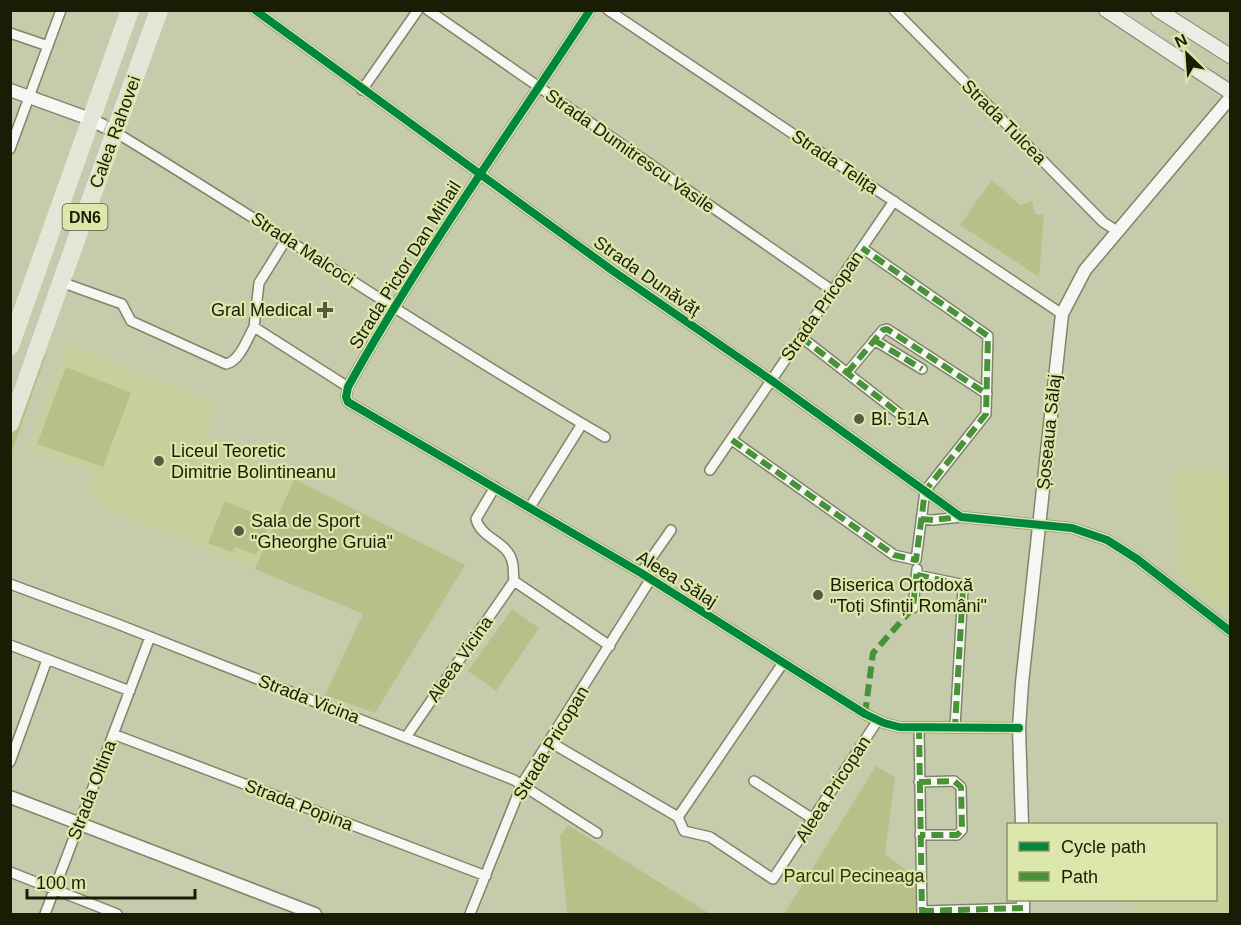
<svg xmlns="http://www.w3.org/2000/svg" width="1241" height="925" font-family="Arial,sans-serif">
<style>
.built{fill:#c7d09c}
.green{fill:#b7c089}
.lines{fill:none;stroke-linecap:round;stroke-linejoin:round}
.minor-casing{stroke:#80846b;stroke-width:12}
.tertiary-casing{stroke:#80846b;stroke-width:15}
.secondary-casing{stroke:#80846b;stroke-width:16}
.primary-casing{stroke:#e5e8d9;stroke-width:18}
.minor{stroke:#f6f7f2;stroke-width:9}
.tertiary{stroke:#f6f7f2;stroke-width:12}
.secondary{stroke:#eceee5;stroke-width:14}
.primary{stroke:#e3e5d7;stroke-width:15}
.tram{stroke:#c3c5bc;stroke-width:1.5}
.quiet{stroke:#489237;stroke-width:6;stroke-dasharray:12 6;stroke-linecap:butt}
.cycleway-casing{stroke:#dce7ab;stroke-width:11}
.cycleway{stroke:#00873e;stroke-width:8}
.poi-dot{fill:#565a40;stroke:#dce7ab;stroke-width:2}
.labels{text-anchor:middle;stroke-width:4.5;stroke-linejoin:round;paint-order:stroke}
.shield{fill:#dce7ab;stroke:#545a38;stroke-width:1.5}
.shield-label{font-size:16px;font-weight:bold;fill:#1a1d06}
.street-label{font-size:18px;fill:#1a1d06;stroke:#dce7ab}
.poi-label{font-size:18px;fill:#1a1d06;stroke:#dce7ab;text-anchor:start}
.park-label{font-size:18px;fill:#2f3506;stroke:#dce7ab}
</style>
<rect width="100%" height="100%" fill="#c6ccab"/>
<path class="built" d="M69 344 218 404 205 434 234 451 294 479 255 569 101 507 103 501 92 496 94 491 89 489 94 473 28 449Z
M1173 468 1230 471V604L1224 612 1179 578Z
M1230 824V914H1136L1131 900H1216V829Z"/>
<path class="green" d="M992 180 1020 205 1032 201 1035 214 1044 215 1039 277 960 225Z
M41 354 46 355 11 454 10 438Z
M66 367 131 393 103 467 37 444Z
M294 479 465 565 375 713 325 695 363 614 255 569Z
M225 501 271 520 256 555 235 547 232 552 208 543Z
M512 609 539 628 496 691 468 671Z
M876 766 895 777 885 854 921 881V914H784Z
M568 825 707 912 711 914H567L560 836Z"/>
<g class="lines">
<defs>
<path id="minor" d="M255 10 613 271 771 380 961 517 1072 528 1107 540 1137 559 1230 631
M428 10 833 291
M590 10C508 135 420 257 348 387L346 397 348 402 641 573 865 714 884 723 899 727 1019 728
M608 10 1062 314
M894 10 1103 222 1117 231
M10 33 48 46
M362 90 418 10
M115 132C280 232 439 340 605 437
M10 149 61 10
M287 238 259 283 254 327 348 387
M61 282 122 304 131 321 226 364C240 361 247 339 254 327
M801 337 910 422
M874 340 922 369
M847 373 883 330 887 329 987 394
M732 440 894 555 916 560 925 491 986 414 988 336 862 248
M710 470 894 201
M530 507 582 424
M921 519 933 520 961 517
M641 573 671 530
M917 575 960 584 963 589 955 727
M514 581 610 646
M10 584 115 623 514 780 597 833
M913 608 917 569
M10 645 130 691
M919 727 922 914
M113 734 486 876
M406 737 514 581C513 575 514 567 512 561 507 541 481 539 476 519L495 487
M550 742 678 817 684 831 710 837 773 879 878 720
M10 762 47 660
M754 781 813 819
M919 782 954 781 961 787 962 830 957 835H920
M678 817 783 663
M10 872 117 914
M922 911 1023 908
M45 914 150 637
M470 914 522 784 650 580"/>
<path id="tertiary" d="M10 90 90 119 115 132
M10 797 315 914
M1022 824 1019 728 1022 683 1062 314 1085 270 1230 98
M1023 900V914"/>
<path id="secondary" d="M1106 10 1230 92
M1158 10 1230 56"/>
<path id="primary" d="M10 346 130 10
M10 423 159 10"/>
</defs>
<use href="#minor" class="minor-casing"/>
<use href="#tertiary" class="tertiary-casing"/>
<use href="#secondary" class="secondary-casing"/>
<use href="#primary" class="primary-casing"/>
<use href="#minor" class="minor"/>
<use href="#tertiary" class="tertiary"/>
<use href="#secondary" class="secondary"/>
<use href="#primary" class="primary"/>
<path class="tram" d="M1121 10 1230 81
M10 398 147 10"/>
<path class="quiet" d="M801 337 910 422
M874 340 922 369
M847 373 883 330 887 329 987 394
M732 440 894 555 916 560 925 491 986 414 988 336 862 248
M921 519 933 520 960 517
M917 575 960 584 963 589 955 727
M865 714 873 653 913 608 917 569
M919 727 922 914
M919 782 954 781 961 787 962 830 957 835H920
M922 911 1023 908"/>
<defs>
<path id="cycleway" d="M255 10 613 271 771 380 961 517 1072 528 1107 540 1137 559 1230 631
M590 10C508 135 420 257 348 387L346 397 348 402 641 573 865 714 884 723 899 727 1019 728"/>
</defs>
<use href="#cycleway" class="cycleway-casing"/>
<use href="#cycleway" class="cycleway"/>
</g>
<g class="poi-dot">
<path d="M322 301h6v6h6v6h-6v6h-6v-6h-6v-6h6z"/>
<circle cx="859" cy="419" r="6"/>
<circle cx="159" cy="461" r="6"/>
<circle cx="239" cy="531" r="6"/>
<circle cx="818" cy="595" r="6"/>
</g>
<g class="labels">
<rect class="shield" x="62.5" y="204" width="45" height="26" rx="4.5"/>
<g class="shield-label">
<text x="85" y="223">DN6</text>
</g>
<g class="street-label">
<text transform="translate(1004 122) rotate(45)" y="6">Strada Tulcea</text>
<text transform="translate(115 132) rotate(-70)" y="6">Calea Rahovei</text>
<text transform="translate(630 151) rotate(35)" y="6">Strada Dumitrescu Vasile</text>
<text transform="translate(835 162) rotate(34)" y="6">Strada Telița</text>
<text transform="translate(303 249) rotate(33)" y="6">Strada Malcoci</text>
<text transform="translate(405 265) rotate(-58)" y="6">Strada Pictor Dan Mihail</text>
<text transform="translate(647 276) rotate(35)" y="6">Strada Dunăvăț</text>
<text transform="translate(822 306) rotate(-55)" y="6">Strada Pricopan</text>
<text transform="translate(1049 432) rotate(-84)" y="6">Șoseaua Sălaj</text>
<text transform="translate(677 579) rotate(32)" y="6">Aleea Sălaj</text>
<text transform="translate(460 659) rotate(-55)" y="6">Aleea Vicina</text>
<text transform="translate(309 699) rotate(21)" y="6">Strada Vicina</text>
<text transform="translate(551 743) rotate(-59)" y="6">Strada Pricopan</text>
<text transform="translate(833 789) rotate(-57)" y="6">Aleea Pricopan</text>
<text transform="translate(92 790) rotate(-69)" y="6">Strada Oltina</text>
<text transform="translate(299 805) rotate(21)" y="6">Strada Popina</text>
</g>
<g class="poi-label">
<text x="312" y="316" text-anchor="end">Gral Medical</text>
<text x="871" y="425">Bl. 51A</text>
<text x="171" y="457">Liceul Teoretic<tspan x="171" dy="21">Dimitrie Bolintineanu</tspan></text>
<text x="251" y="527">Sala de Sport<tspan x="251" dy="21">"Gheorghe Gruia"</tspan></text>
<text x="830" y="591">Biserica Ortodoxă<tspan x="830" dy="21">"Toți Sfinții Români"</tspan></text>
</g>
<g class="park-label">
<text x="854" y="882">Parcul Pecineaga</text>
</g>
</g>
<rect width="1241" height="925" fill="none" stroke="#1a1d06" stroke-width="24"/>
<rect x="1007" y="823" width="210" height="78" fill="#dce7ab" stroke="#8e9669" stroke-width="1.5"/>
<rect x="1019" y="842" width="30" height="9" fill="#00873e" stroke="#8e9669" stroke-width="1.5"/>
<text x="1061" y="853" font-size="18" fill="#1a1d06">Cycle path</text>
<rect x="1019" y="872" width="30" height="9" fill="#489237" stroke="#8e9669" stroke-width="1.5"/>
<text x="1061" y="883" font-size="18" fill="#1a1d06">Path</text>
<g transform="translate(1187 54) rotate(335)" stroke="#dce7ab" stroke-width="4.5" paint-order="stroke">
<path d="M0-4.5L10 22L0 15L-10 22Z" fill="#1a1d06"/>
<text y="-9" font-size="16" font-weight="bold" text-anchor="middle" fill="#1a1d06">N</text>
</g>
<path d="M27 889v9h168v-9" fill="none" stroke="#1a1d06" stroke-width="3"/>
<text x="36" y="889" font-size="18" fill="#1a1d06" stroke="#dce7ab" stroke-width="4.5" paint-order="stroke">100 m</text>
</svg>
